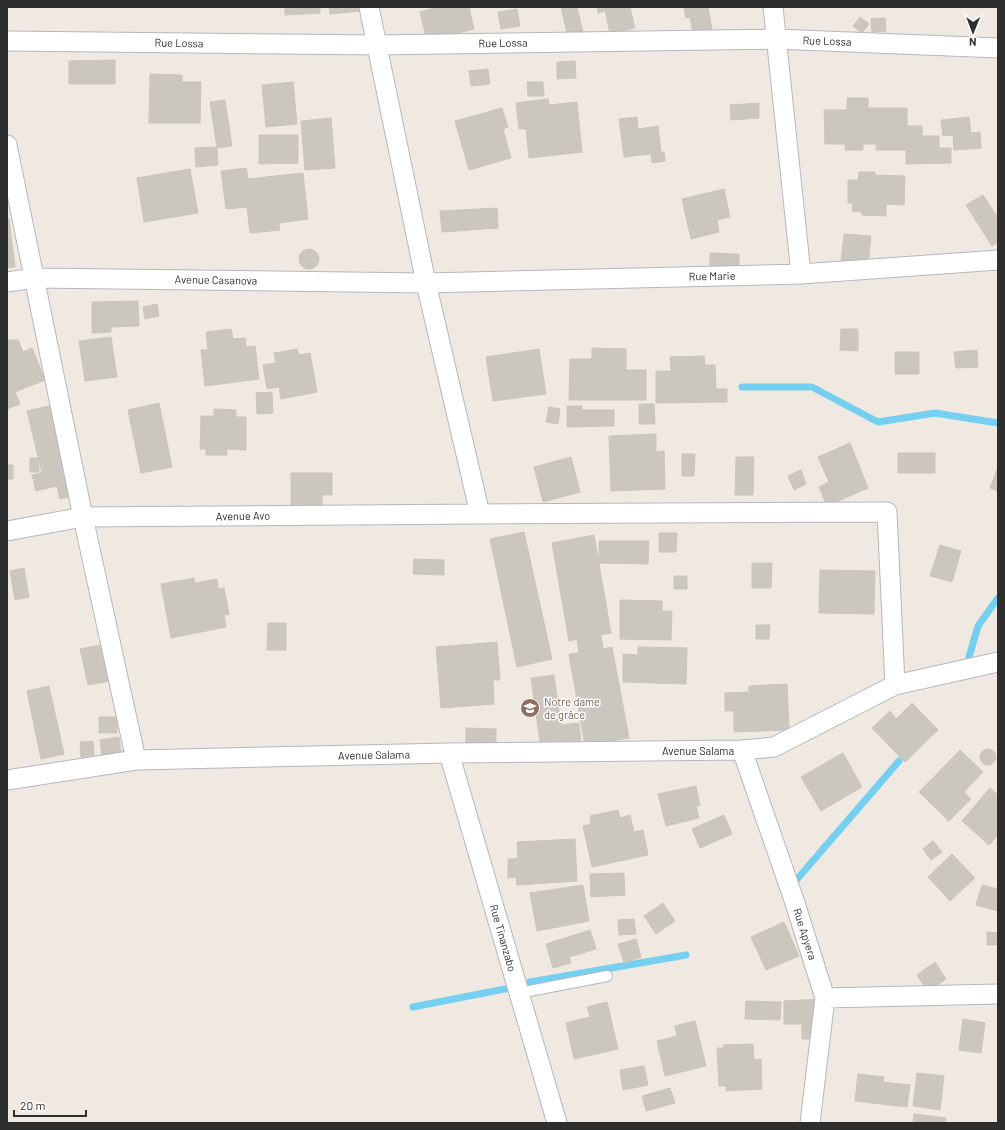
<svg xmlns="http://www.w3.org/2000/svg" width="1005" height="1130" font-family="Barlow,sans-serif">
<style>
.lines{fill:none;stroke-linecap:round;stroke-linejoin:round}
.stream{stroke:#75cff0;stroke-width:7}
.building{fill:#cbc7bf;stroke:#cbc5ba}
.service-casing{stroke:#b4b7c1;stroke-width:12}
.minor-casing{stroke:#b4b7c1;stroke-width:21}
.service{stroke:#fff;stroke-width:10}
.minor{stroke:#fff;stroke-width:19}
.labels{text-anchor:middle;stroke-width:3;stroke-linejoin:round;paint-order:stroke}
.street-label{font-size:11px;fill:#2e2e2e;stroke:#fff}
.education-label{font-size:11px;fill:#785e54;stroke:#fff;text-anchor:start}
</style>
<rect width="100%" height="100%" fill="#efe9e1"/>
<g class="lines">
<path class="stream" d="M742 387H812L878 422 935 413 998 423
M969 657 978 626 998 598
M792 885 899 761
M530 982 686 955
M413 1007 510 988"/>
</g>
<path class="building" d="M285 7H320V13L285 15Z
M329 7H361L362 11 330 14Z
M439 7H469L474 29 427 41 420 12Z
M561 7H577L583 33 568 37Z
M597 7H630L635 28 610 33 605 11 598 13Z
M684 7H708L712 29 693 33 690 17 686 18Z
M517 9 520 26 501 29 498 12Z
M860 17 869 24 862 33 853 26Z
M885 18 886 31 872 32 871 19Z
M115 60V84H69V61Z
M575 61 576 78 557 79V62Z
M488 69 490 84 471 86 469 71Z
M150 74 182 75V82H201L200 123H149Z
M293 82 297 124 266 127 262 85Z
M527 82H543L544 96H528Z
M847 98H868V108H907V126H922V136H939V148H951V163L906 164V150H876V144H863V150H845V144H825L824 110H847Z
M548 99 549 105 577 102 582 152 529 158 526 129H519L516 103Z
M225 100 232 146 217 148 210 102Z
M759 103V118L731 120 730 105Z
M502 108 508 127 503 129 511 158 469 170 455 121Z
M637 117 638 129 658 126 661 152H664L665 161 652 163 651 154 624 157 619 119Z
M969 117 971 133 980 132 981 148 954 150 953 135 943 136 941 120Z
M331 118 335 168 305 170 301 121Z
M259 135H298V163L259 164Z
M217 147 218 165 196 167 195 148Z
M246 168 248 179 303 173 308 219 279 223 280 230 250 233 247 207 226 209 221 171Z
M190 169 198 213 144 222 137 178Z
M859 172H875V175L905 176 904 205 886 204V216L862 215V212L852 211 853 203H848V180H858Z
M724 189 730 217 717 220 719 232 691 239 682 199Z
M983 195 998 218V242L992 246 966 205Z
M497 208 498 228 442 232 440 211Z
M7 219H9L15 267 7 268Z
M844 234 871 236 868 265 841 263Z
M299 259a10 10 0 1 1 20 0a10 10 0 1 1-20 0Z
M710 253 739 254V273L710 272Z
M138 301 139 326 111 327V332L92 333V302Z
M157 304 159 316 145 319 143 307Z
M231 329 233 339 245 338 246 347 255 346 259 379 205 386 201 350H208L206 332Z
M841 329H858V351L840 350Z
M111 337 117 377 85 381 79 341Z
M7 340H18L23 352 32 348 45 380 15 392 20 404 7 409Z
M592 348 626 349V370H646V400H569L570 359H592Z
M297 349 299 355 310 353 317 392 281 399 279 387 267 389 263 365 276 363 274 353Z
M539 349 546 394 493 401 486 357Z
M977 350 978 367 956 368 954 352Z
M895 352H919V374H895Z
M704 356 705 365H715L716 389H727V402L656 403V371H671L670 357Z
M272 392 273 413 257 414 256 393Z
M61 403 82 494 60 499 57 486 36 491 32 475 42 473 27 411Z
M159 403 172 467 141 473 128 410Z
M639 404H654L655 424H639Z
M567 406H582V410H614V426L567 427Z
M549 407 560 409 558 424 546 422Z
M214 409 236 410V417H246V450L227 449V455H206V449H200L201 416H214Z
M656 434V452L664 451 665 489 611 491 609 436Z
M850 443 868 488 827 506 819 487 829 482 818 457Z
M898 453H935V473H898Z
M682 454H695L694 476H682Z
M571 457 580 492 543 502 534 467Z
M736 457H754L753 495H735Z
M30 458H38L39 472H30Z
M7 465H13V479H7Z
M998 467V491L990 488Z
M801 470 806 484 794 490 788 476Z
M291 473H332V495H322V506L291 505Z
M524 532 552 659 517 667 490 539Z
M659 533H677L676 552H659Z
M594 535 611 633 601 635 603 649 612 647 629 738 585 745 569 654 579 653 577 639 569 641 552 543Z
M599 541H649L648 564 599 563Z
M940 545 961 551 952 582 930 576Z
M414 559 444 560V575L413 574Z
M752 563H772L771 588H752Z
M24 568 29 597 15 600 10 571Z
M820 570 875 571 874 614 819 613Z
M674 576H687V589H674Z
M194 578 195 583 217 579 218 589 224 588 229 614 224 615 226 627 171 638 161 584Z
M620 600 662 601V611H672L671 640 620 639Z
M268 623H286V650H267Z
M756 625H770L769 639H756Z
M497 642 500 680H493L494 704 441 708 436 647Z
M106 644 114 680 88 685 80 649Z
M638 647 687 648 686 684 623 682V654L638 655Z
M554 675 561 725 579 723 581 744 541 749 531 678Z
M787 684 789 730 734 732V711H725V693L749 692V686Z
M49 686 64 754 41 759 27 691Z
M912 703 938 730 905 762 872 728 890 711 896 719Z
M99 717H117V733H99Z
M466 728 496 729V746H466Z
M119 737 121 753 102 755 100 740Z
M93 741 94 755 81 757 80 742Z
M980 757a8 8 0 1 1 16 0a8 8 0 1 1-16 0Z
M960 750 983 772 964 792 971 799 949 821 919 792Z
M843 753 862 787 821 811 801 777Z
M696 786 700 805 696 807 699 818 666 826 658 794Z
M990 788 998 795V835L989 845 962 821Z
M618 810 620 818 630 815 634 832 643 830 648 855 592 867 583 826 591 824 590 816Z
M724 815 732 834 700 848 692 829Z
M575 839 577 881 517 885 516 877 508 878V859L518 858 517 842Z
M933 841 942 852 931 860 923 849Z
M952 854 975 878 950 901 928 877Z
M624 873 625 895 591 897 590 874Z
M583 885 589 921 537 931 530 893Z
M982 885 998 889V911L976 905Z
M663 903 675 921 656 934 644 916Z
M634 919 636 934 619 935 618 920Z
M784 922 799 956 766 970 751 937Z
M590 930 596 949 569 957 571 963 553 968 546 944Z
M987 932 998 933V945H987Z
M636 939 641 957 624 963 618 944Z
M935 962 946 979 928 992 917 975Z
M824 999V1039H802V1024H784V1001Z
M746 1001 781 1002 780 1020 745 1019Z
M607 1002 618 1049 574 1059 566 1023 590 1017 587 1007Z
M963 1019 985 1023 981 1053 959 1050Z
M695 1021 706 1066 665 1076 657 1041 677 1036 675 1026Z
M753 1044 754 1060 761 1059 762 1089 726 1091V1086H719L717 1048H724L723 1045Z
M644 1066 648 1085 623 1090 620 1070Z
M917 1073 944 1076 940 1110 913 1106Z
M858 1074 884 1077 883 1082 910 1085 907 1107 855 1101Z
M670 1088 675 1103 646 1111 642 1096Z
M914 1114 946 1118 945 1123H913Z"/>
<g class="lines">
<defs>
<path id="service" d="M519 993 607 976"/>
<path id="minor" d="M369 7 426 283 480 514
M773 7 801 274
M7 41 378 45 775 39 998 48
M7 145 83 517 136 760
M7 282 35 278 426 283 801 274 998 260
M7 531 83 517 480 514 887 512 895 685
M742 750 794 900 825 998 810 1123
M449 753 557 1123
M7 780 136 760 449 753 742 750 774 747 895 685 998 662
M825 998 998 994"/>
</defs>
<use href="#service" class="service-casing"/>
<use href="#minor" class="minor-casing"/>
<use href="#service" class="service"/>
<use href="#minor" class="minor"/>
</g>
<defs>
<symbol id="school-disc" viewBox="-11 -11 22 22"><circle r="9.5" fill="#8d6e63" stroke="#fff"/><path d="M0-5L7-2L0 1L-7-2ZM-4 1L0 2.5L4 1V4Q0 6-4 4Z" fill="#fff"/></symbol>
</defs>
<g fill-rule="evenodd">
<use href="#school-disc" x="519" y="697" width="22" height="22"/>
</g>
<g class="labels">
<g class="street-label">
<text transform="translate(827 41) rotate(2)" y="4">Rue Lossa</text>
<text transform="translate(179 43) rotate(1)" y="4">Rue Lossa</text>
<text transform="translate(503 43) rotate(-1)" y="4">Rue Lossa</text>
<text transform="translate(712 276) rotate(-1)" y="4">Rue Marie</text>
<text transform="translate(216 280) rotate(1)" y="4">Avenue Casanova</text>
<text transform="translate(243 516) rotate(-1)" y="4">Avenue Avo</text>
<text x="698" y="755">Avenue Salama</text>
<text transform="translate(374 755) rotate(-1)" y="4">Avenue Salama</text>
<text transform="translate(805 934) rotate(72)" y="4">Rue Apyera</text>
<text transform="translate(503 938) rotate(74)" y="4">Rue Tinanzabo</text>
</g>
<g class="education-label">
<text x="544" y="706">Notre dame<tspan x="544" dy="13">de grâce</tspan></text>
</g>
</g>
<rect width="1005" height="1130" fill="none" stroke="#2e2e2e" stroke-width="16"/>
<g transform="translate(973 32) rotate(181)" stroke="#ffffff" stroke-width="3" paint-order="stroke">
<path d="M0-3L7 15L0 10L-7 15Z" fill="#2e2e2e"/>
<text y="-6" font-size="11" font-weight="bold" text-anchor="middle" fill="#2e2e2e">N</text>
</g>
<path d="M14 1110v6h72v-6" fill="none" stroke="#2e2e2e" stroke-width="2"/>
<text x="20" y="1110" font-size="12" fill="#2e2e2e" stroke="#ffffff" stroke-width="3" paint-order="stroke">20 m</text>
</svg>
